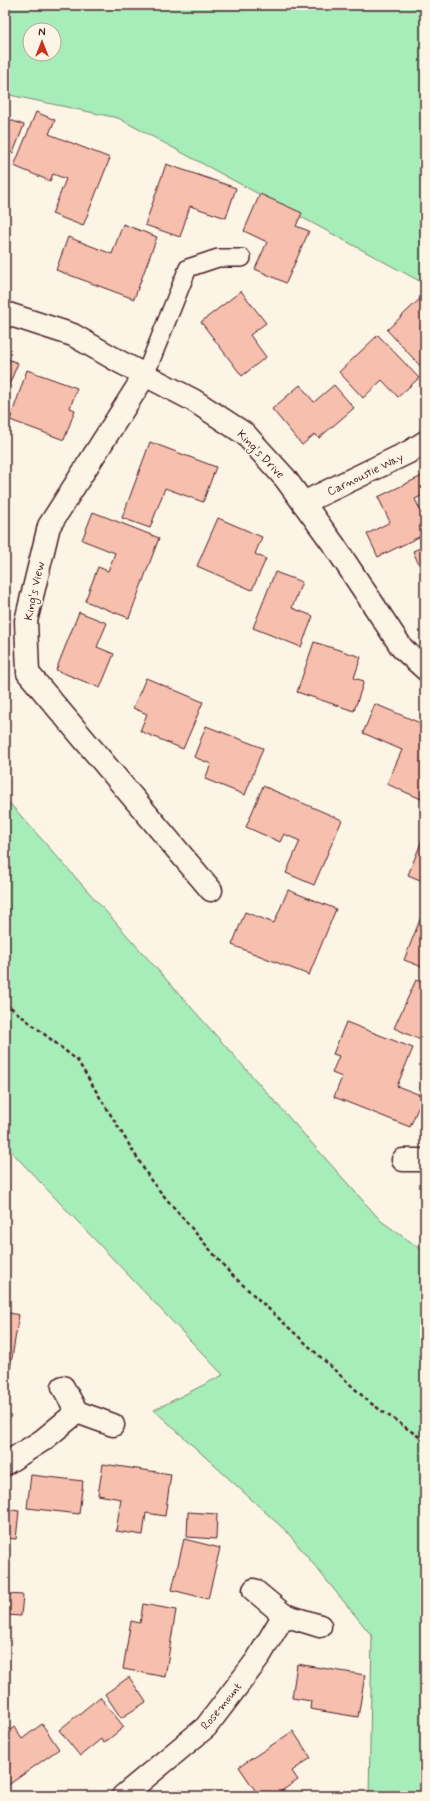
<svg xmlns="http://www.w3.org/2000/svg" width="430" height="1801" font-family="Mynerve,sans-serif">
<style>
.green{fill:#a7edb9;stroke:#788672;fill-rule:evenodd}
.building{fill:#f7bfad;stroke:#4a1f2b}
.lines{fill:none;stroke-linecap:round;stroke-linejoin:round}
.service-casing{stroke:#4a1f2b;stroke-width:20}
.minor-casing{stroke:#4a1f2b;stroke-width:25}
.path{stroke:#4a1f2b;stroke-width:2.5;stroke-dasharray:4 3;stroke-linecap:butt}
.service{stroke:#fcf5e5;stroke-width:17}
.minor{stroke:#fcf5e5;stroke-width:22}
.labels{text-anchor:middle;stroke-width:3.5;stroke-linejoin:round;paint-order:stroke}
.street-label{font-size:12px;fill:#4a1f2b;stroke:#fcf5e5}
</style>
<rect width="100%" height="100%" fill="#fcf5e5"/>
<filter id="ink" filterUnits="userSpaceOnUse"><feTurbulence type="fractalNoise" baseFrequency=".025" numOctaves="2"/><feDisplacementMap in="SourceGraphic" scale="8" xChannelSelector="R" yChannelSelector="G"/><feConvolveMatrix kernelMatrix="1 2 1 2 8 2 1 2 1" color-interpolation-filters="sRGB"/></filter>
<g filter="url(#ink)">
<path class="green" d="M5 5H425V284L118 118 5 94ZM30 30H54V54H30Z
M5 798 381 1221 425 1252V1796H369L372 1636 287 1532 154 1410 223 1375 5 1145Z"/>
<path class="building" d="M36 112 55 120 49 134 110 158 83 226 52 214 66 179 53 174 50 181 14 166Z
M5 118 24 125 13 153 5 150Z
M166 164 236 188 226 218 190 206 180 237 145 225Z
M260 194 302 213 296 226 309 231 286 283 255 269 267 242 244 231Z
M123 224 157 237 134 299 56 270 68 237 112 254Z
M241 291 266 323 250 335 266 357 242 376 201 322Z
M425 294V370H424L387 330Z
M378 335 419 378 398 397 382 380 363 398 339 372Z
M5 358 18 363 5 395Z
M27 370 77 388 70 408 75 410 64 440 10 420Z
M300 385 314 402 334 385 354 408 319 438 315 434 302 445 272 409Z
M150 442 216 467 203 502 165 488 150 528 122 518Z
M424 475 425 494 415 499 425 520V534L378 557 367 534 390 522 378 497Z
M93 512 159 538 129 618 85 601 98 567 108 571 115 553 82 540Z
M218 518 262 537 255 554 266 559 252 590 197 566Z
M425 546V579L413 551Z
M275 572 302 582 292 608 313 616 301 647 253 628Z
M79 612 107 623 97 647 114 654 100 688 56 670Z
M314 642 361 657 354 678 364 681 354 711 297 692Z
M146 678 203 702 183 749 140 731 147 714 133 708Z
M375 704 425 725V790L421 799 387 784 402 750 363 733Z
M206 726 263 748 245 795 205 779 211 764 194 757Z
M263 786 342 820 314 885 286 873 300 841 284 834 280 842 246 827Z
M425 833V882L408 875Z
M288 890 336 909 309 975 232 945 245 912 274 923Z
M425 907V968L404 960Z
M416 980 425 984V1042L394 1028Z
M346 1022 413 1048 397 1086 423 1096 410 1127 334 1097 342 1077 332 1073 339 1056 333 1054Z
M5 1312 19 1315 8 1382 5 1381Z
M103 1464 171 1474 165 1516 146 1513 143 1535 116 1531 121 1499 98 1495Z
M31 1475 83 1481 79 1514 27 1508Z
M5 1509 19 1511 16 1539 5 1538Z
M188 1512 217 1514 216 1539 187 1537Z
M184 1539 220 1548 208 1599 172 1590Z
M5 1575H7L6 1594 23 1595 21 1616 5 1615Z
M143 1604 176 1610 165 1677 123 1669 131 1621 140 1623Z
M297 1664 365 1675 358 1717 310 1709 311 1701 292 1698Z
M129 1677 146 1702 121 1718 105 1694Z
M100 1697 124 1727 104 1743 101 1739 80 1756 59 1730Z
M42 1724 59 1749 7 1786 5 1784V1734L14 1727 22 1739Z
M293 1731 311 1758 292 1771 298 1780 274 1796H259L239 1767Z
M181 1789 187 1796H172Z"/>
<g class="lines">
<defs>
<path id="service" d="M145 375 188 268 218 258H242"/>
<path id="minor" d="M5 313 73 335 120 362 193 400 245 434 285 478 334 545 402 648 425 669
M145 375 49 526 26 621 28 673 211 890
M303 503 409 452 425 442
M403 1160H425
M63 1387 77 1412 113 1425
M5 1464 43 1440 77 1412
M254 1590 284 1615 320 1626
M123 1796 206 1727 257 1660 284 1615"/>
</defs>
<use href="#service" class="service-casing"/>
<use href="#minor" class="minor-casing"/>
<path class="path" d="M5 1003 77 1060 152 1182 230 1273 369 1402 425 1441"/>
<use href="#service" class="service"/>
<use href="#minor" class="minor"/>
</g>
</g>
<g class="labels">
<g class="street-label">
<text transform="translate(261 454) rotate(46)" y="4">King's Drive</text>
<text transform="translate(365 474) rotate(-26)" y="4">Carnoustie Way</text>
<text transform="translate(34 591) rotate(-78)" y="4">King's View</text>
<text transform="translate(221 1706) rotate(-51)" y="4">Rosemount</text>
</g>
</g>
<rect width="430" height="1801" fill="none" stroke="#fcf5e5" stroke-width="20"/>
<rect x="10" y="10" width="410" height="1781" fill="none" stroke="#4a1f2b" stroke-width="1.5" filter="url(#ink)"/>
<g transform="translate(42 42)"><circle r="19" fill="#fcf5e5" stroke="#b59f9b"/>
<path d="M0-3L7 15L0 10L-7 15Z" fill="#c8321e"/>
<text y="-6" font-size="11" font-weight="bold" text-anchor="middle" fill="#4a1f2b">N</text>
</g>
</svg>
